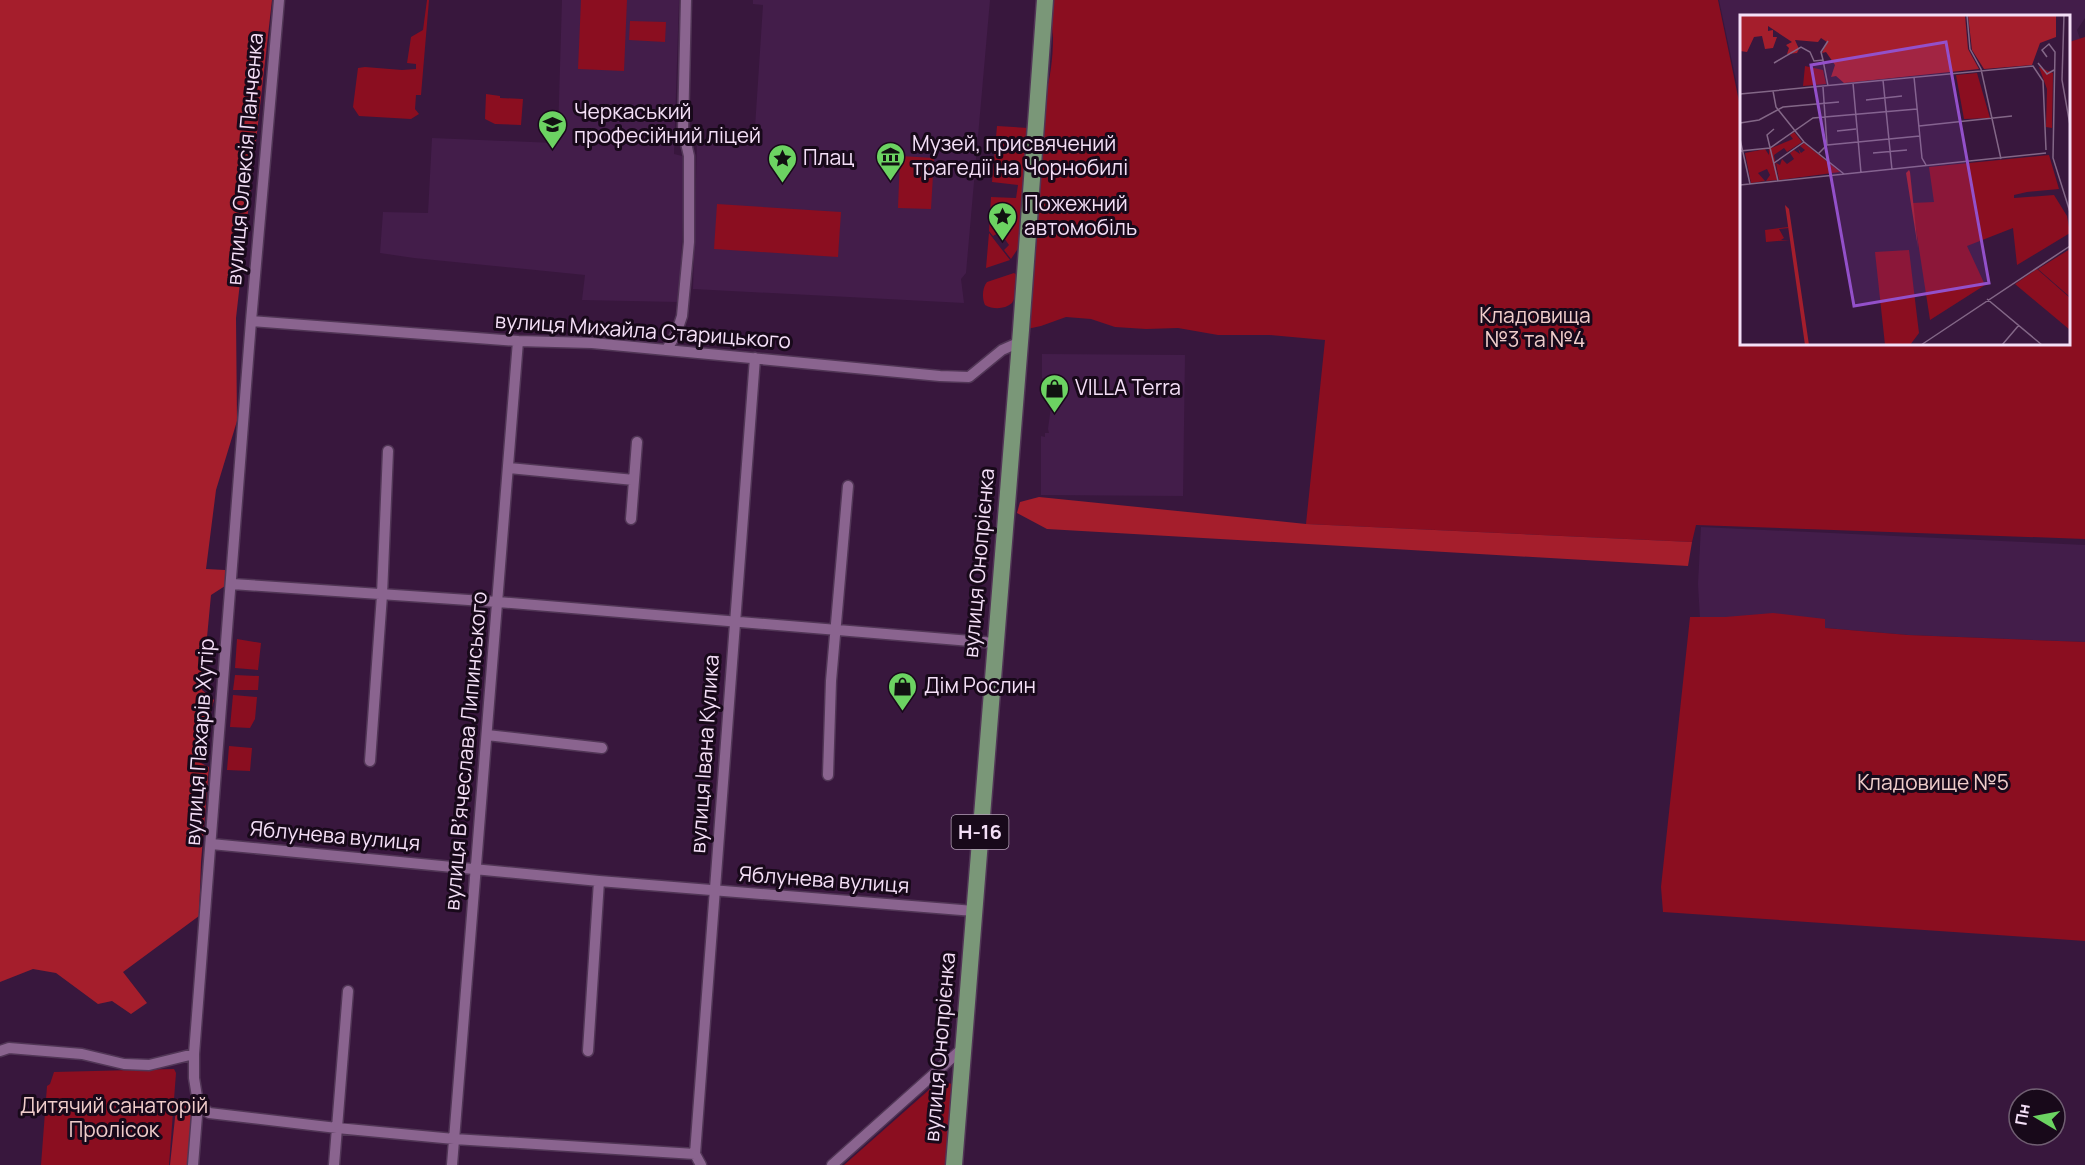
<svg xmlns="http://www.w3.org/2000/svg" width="2085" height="1165" font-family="Manrope,sans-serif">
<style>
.built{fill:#431d4a}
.green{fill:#8b0e20}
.forest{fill:#a51e2c}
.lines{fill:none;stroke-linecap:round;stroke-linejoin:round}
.minor-casing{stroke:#513656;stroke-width:13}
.primary-casing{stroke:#513656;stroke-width:19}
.minor{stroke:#8a648f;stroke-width:10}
.primary{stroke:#7a9778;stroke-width:16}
.labels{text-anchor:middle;stroke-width:6;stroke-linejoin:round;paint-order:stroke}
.shield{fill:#18091a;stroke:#b29fb5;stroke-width:1.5}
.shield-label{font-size:20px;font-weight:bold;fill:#f4dff7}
.poi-label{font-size:21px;fill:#f4dff7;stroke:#18091a;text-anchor:start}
.street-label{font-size:21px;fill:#f4dff7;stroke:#18091a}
.park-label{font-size:21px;fill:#f0cdcb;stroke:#18091a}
.inset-road{fill:none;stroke:#836787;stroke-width:1.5}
.view{fill:#9350ca;fill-opacity:0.15;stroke:#9350ca;stroke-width:3}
.inset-edge{fill:none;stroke:#f4dff7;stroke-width:3}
</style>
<rect width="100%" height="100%" fill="#38173d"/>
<path class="built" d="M562 0H679L674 154 686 157 679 302 582 300 585 275 414 258 380 253 383 212 428 213 432 138 554 143 558 134Z
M753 0H990L966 273 961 279 964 303 693 289 697 142 754 143 763 5 753 4Z
M1719 0H2085V18L2077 30 2080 39 2069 42 2068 16H1742L1741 104Z
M1042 354 1185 355 1183 496 1041 495V436L1045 437V433H1049L1048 429 1053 392H1049L1050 385H1046V379L1042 378Z
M1701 527 2085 545V642L1908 635 1825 628V620L1700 619 1698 584Z"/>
<path class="green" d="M427 0H429L421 95H416L415 109 419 114 411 119 359 116 353 107 358 68 365 67 402 70 416 69V64L407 63 411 37 423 30Z
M581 0H627L624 71 578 69Z
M1051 0H1718L1741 111 1742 344H2068L2069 42 2085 37V539L1696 525 1692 542 1306 524 1325 340 1269 335H1218L1178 328 1146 329 1115 327 1091 319 1066 317 1041 326 1027 329 1044 100C1050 80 1053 59 1053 38 1052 25 1050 13 1051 0Z
M630 21 666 22 665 42 629 40Z
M486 94 500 96V98L523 99 521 125 495 124 485 119Z
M997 126 1028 128 1019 247 1011 259 1004 250 1009 245 1000 232 993 236 989 231 991 197 1016 198 1018 185 992 182Z
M900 156 934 158 931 209 898 208Z
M717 204 841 212 838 257 714 249Z
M989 233 1010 260 986 268Z
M1014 273 1017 275 1016 295 1012 303C1005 309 994 310 985 305 982 299 982 288 987 282Z
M1773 613 1825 619V628L1908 635 2085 642V941L1663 912 1661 887 1690 617H1725Z
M237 639 261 643 258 670 235 668Z
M235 675 259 676 258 690H233Z
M233 695 257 697 255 719 250 728 230 727Z
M229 746 252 748 250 771 227 770Z
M174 1069 176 1073 169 1165H41L47 1086 50 1084 54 1072Z
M939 1081 952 1084 946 1165H844Z"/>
<path class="forest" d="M0 0H272L236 318 237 421 216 490 206 569 225 570V586L211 595 202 690 214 700 197 761 209 767 201 862 199 916 123 972 147 1003 131 1014 112 1001 98 1004 56 973 33 969 0 982Z
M1039 497 1306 524 1692 542 1688 566 1047 529 1017 513 1020 502Z
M177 1099H190L195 1103 187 1165H170Z"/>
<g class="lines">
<defs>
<path id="minor" d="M251 321 518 341 592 343 940 376 969 377 1002 350 1020 342
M667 349 676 334 682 316 689 242V156L683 130 686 0
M509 468 634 480
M631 519 637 442
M232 584 498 602 995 643
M487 735 602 748
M370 761 382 595 388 451
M828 775 831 681 848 486
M211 844 599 881 974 911
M0 1051 9 1048 82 1054 124 1064 149 1065 194 1054
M588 1051 599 881
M198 1103 209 1113 337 1128 454 1139 695 1154 701 1165
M695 1154 755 358
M193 1165 198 1103 194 1078V1054L251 321 279 0
M334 1165 348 991
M452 1165 518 341
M832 1165 963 1048"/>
<path id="primary" d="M954 1165 1021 330 1045 0"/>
</defs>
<use href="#minor" class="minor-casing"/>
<use href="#primary" class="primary-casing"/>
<use href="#minor" class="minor"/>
<use href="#primary" class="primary"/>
</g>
<defs>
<symbol id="university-pin" viewBox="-11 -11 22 30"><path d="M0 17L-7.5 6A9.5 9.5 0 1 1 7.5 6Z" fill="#6cd362" stroke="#18091a"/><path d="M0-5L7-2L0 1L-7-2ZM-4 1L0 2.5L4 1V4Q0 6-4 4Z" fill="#111"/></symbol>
<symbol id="museum-pin" viewBox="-11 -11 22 30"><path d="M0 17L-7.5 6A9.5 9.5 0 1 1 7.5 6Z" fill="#6cd362" stroke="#18091a"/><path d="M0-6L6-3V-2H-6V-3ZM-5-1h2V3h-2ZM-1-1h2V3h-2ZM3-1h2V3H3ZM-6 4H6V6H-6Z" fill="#111"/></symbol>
<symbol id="sight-pin" viewBox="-11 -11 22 30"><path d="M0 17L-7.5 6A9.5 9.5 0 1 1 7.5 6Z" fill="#6cd362" stroke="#18091a"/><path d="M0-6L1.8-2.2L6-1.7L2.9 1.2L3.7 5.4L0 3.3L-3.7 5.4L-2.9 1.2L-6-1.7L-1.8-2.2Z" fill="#111"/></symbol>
<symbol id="shop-pin" viewBox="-11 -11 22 30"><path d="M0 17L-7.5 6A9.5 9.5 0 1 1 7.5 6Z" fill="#6cd362" stroke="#18091a"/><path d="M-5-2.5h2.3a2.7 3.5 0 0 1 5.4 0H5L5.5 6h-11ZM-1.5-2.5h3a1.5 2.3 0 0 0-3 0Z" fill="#111"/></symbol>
</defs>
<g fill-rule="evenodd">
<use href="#university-pin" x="536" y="108" width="33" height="45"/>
<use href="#museum-pin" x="874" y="140" width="33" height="45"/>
<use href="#sight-pin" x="766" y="142" width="33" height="45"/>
<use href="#sight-pin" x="986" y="200" width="33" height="45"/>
<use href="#shop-pin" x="1038" y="372" width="33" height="45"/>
<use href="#shop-pin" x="886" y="670" width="33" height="45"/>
</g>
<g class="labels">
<rect class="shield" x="951.5" y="815" width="57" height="34" rx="4.5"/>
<g class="shield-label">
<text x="980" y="839">Н-16</text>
</g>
<g class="poi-label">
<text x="574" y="119">Черкаський<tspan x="574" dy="24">професійний ліцей</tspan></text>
<text x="912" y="151">Музей, присвячений<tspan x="912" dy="24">трагедії на Чорнобилі</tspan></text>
<text x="803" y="165">Плац</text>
<text x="1024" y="211">Пожежний<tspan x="1024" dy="24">автомобіль</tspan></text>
<text x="1075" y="395">VILLA Terra</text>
<text x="924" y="693">Дім Рослин</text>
</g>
<g class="street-label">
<text transform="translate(245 159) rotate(-85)" y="7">вулиця Олексія Панченка</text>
<text transform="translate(643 331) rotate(4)" y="7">вулиця Михайла Старицького</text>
<text transform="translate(979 563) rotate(-85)" y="7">вулиця Онопрієнка</text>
<text transform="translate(200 742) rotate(-86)" y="7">вулиця Пахарів Хутір</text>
<text transform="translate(466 751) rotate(-85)" y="7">вулиця Вʼячеслава Липинського</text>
<text transform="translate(705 754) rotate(-86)" y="7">вулиця Івана Кулика</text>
<text transform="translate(335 836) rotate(5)" y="7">Яблунева вулиця</text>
<text transform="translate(824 880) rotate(4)" y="7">Яблунева вулиця</text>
<text transform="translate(940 1047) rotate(-85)" y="7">вулиця Онопрієнка</text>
</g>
<g class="park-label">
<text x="1535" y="323">Кладовища<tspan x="1535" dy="24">№3 та №4</tspan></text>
<text x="1933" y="790">Кладовище №5</text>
<text x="114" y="1113">Дитячий санаторій<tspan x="114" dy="24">Пролісок</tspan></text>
</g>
</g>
<g transform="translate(1740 15)">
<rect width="330" height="330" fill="#38173d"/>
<path d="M65 51 83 55 86 69 63 71ZM299 52 313 58 312 113 306 112 307 74ZM237 58 250 103 224 104 216 60ZM54 117 62 127 47 137 44 133 34 140 38 165 26 166 30 160 27 154 18 158 25 166 11 168 5 138 25 134 29 140V134L53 124 50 120ZM64 128 100 157 39 165 36 148 40 150 42 144 47 149 54 144 50 138 54 135 60 139 58 133 61 138 65 135 60 131ZM309 140 319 174 287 177 274 180V183L314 180 327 201 330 218 277 250 273 213 227 231 245 270 190 305 172 188 194 187 189 152ZM48 212 49 213 39 214 44 223 41 225H50L26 227 25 215ZM330 234V282L298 254ZM169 235 179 318 170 330H145L135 237ZM297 254 330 283V315L275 269Z" fill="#8b0e20"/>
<path d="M0 0H225L228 34 239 54 104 68 96 61 91 62 95 50 86 37 82 38 87 27 81 23 78 27 55 25 59 34 57 38 47 39 49 33 46 30 52 27 28 11V16L33 15V22H37L33 33 25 34 22 21 14 22 7 37 0 36ZM228 0H316V22L300 28 292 50 244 54 232 35ZM169 155 170 157 178 233 166 158ZM45 190 49 194 69 330H65Z" fill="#a51e2c"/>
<path class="inset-road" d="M227 0 230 34 241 54 261 144M324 0 322 65 330 110M307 42 302 35 309 29 315 37 313 143 330 197M83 45 81 37 88 26M34 48 61 32 70 37 74 46 83 45 88 71M298 48 307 59 314 55M174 62 182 143 186 150M143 65 152 155M113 68 121 158M33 76 36 92 64 127 104 159M0 79 293 51 303 66 306 135M126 85 162 81M0 108 19 105 43 92 99 87M179 111 272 101M34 114 27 120 38 166M97 116 116 114M0 124 10 169M87 130 180 121M0 136 30 133 73 103 177 94M133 138 167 135M78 139 87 130 83 72M34 148 64 127M0 170 306 138M247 284 302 330M181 330 330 231M262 330 279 310"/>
<path class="view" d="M206 27 249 268 114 291 71 50Z"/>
<rect width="330" height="330" class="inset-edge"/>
</g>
<g transform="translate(2037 1117) rotate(280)"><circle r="28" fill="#18091a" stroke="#705f72" stroke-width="1.5"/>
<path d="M0-4.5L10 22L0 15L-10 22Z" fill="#6cd362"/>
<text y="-9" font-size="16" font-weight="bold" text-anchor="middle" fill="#f4dff7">Пн</text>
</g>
</svg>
